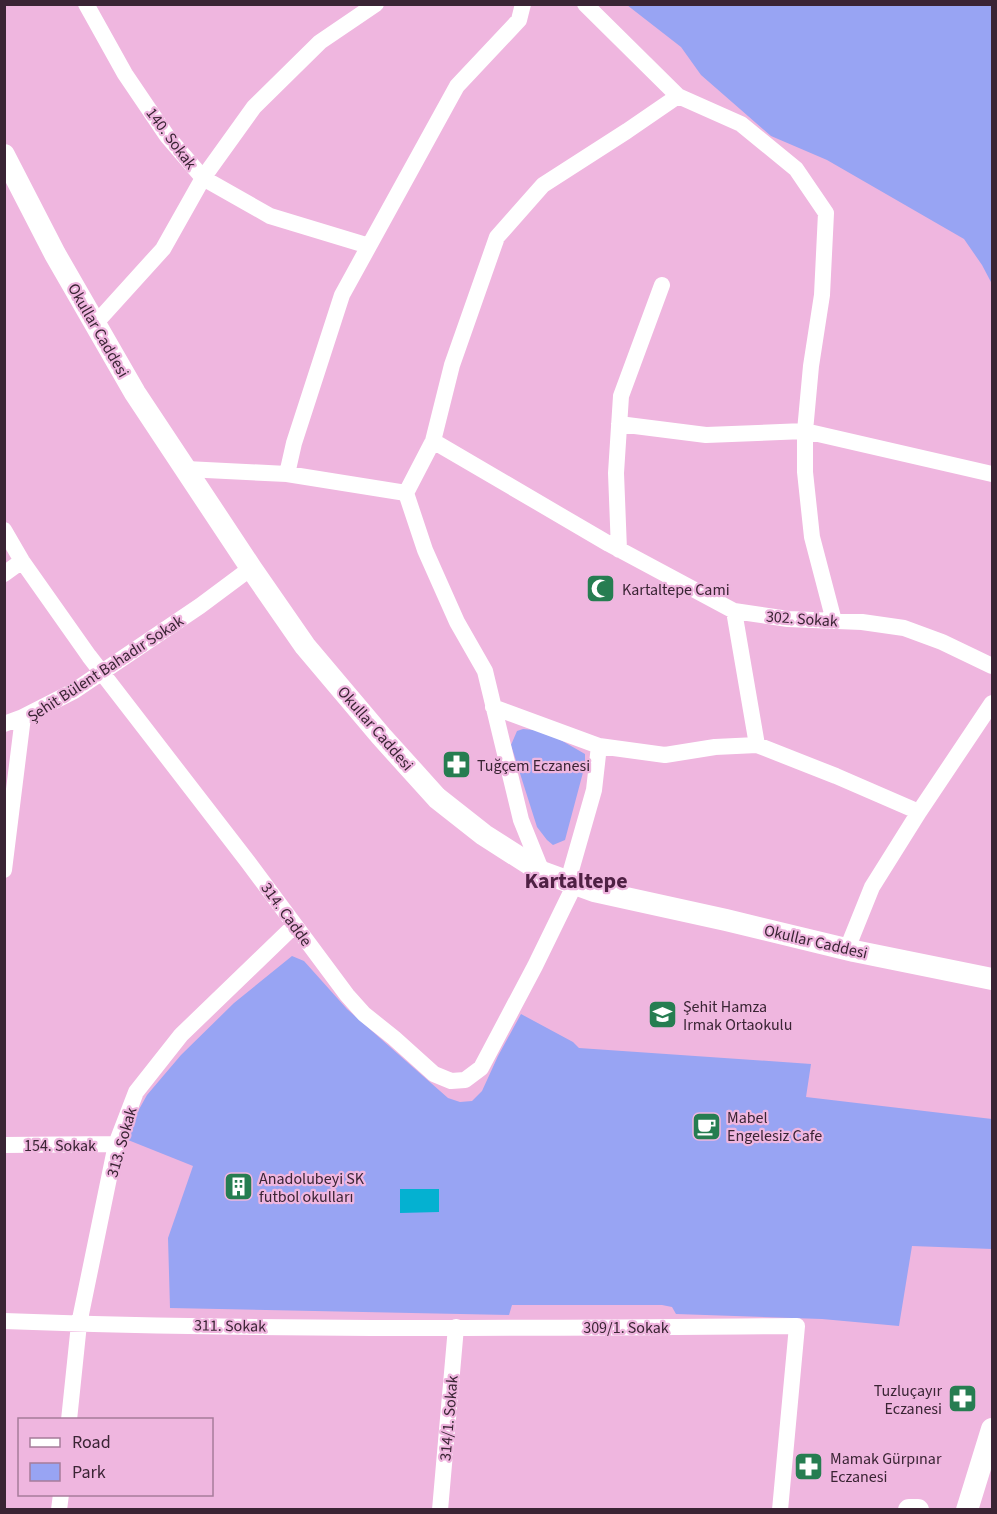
<svg xmlns="http://www.w3.org/2000/svg" width="997" height="1514" font-family="'Source Sans 3',sans-serif">
<style>
.green{fill:#98a4f3}
.water{fill:#04b1d1}
.lines{fill:none;stroke-linecap:round;stroke-linejoin:round}
.street{stroke:#fff;stroke-width:16}
.secondary{stroke:#fff;stroke-width:22}
.labels{text-anchor:middle;stroke-width:4.5;stroke-linejoin:round;paint-order:stroke}
.street-label{font-size:16px;fill:#3a2434;stroke:#efb6df}
.poi-label{font-size:16px;fill:#3a2434;stroke:#efb6df;text-anchor:start}
.district-label{font-size:22px;font-weight:bold;fill:#4f2144;stroke:#efb6df}
</style>
<rect width="100%" height="100%" fill="#efb6df"/>
<path class="green" d="M627 5H992V284L982 265 964 239 827 160 771 136 701 75 681 47Z
M523 729 545 731 585 754V765L565 840 553 845 547 840 537 827 511 745 517 731Z
M292 956 304 961 347 1009 448 1098 460 1102 472 1101 482 1091 498 1056 521 1014 573 1042 579 1048 811 1064 806 1097 992 1119V1249L912 1246 899 1326 822 1319 676 1314 672 1307 662 1305H512L509 1315 170 1308 168 1238 193 1166 123 1138 147 1095 181 1055 234 1003Z"/>
<path class="water" d="M400 1189H439V1212L400 1213Z"/>
<g class="lines">
<path class="street" d="M86 4 125 74 167 136 203 178 270 216 369 246
M585 4 678 96 741 124 796 169 826 213 822 295 811 366 805 431V472L812 537 834 621
M95 324 163 249 203 178 254 107 320 42 376 4
M619 424 706 435 805 431 992 474
M433 441 609 544 734 611 788 619 862 622 904 628 942 642 992 666
M186 469 287 474 406 493
M287 474 294 443 342 295 457 86 519 20 523 4
M4 530 22 561 89 656 248 862 347 995 364 1014 394 1038 434 1074 451 1081 465 1080 481 1068 535 966 575 884
M619 550 616 473 621 396 662 285
M4 574 22 561
M734 611 757 745
M493 707 599 746 665 755 715 747 757 745 836 776 919 812
M4 724 23 717
M4 870 23 717 74 691 200 606 251 568
M542 872 521 820 485 671 457 622 425 550 406 493 433 441 452 365 497 237 543 185 627 131 678 96
M568 881 594 790 599 746
M847 949 872 887 919 812 992 703
M4 1145 116 1144
M4 1321C268 1331 533 1328 797 1326L780 1510
M69 1420 79 1324 116 1144 136 1092 181 1035 295 925
M59 1510 61 1494
M440 1510 456 1327"/>
<path class="secondary" d="M4 155 55 254 135 393 251 568 305 646 381 736 437 798 484 835 542 872 594 891 726 920 854 951 992 979
M909 1510H918
M967 1510 992 1429"/>
</g>
<defs>
<symbol id="mosque-square" viewBox="-11 -11 22 22"><rect x="-9" y="-9" width="18" height="18" rx="4" fill="#267d51" stroke="#efb6df"/><path d="M3.5-4.9A6 6 0 1 0 3.5 4.9A5 5 0 1 1 3.5-4.9Z" fill="#fff"/></symbol>
<symbol id="pharmacy-square" viewBox="-11 -11 22 22"><rect x="-9" y="-9" width="18" height="18" rx="4" fill="#267d51" stroke="#efb6df"/><path d="M-2-6h4v4h4v4h-4v4h-4v-4h-4v-4h4Z" fill="#fff"/></symbol>
<symbol id="school-square" viewBox="-11 -11 22 22"><rect x="-9" y="-9" width="18" height="18" rx="4" fill="#267d51" stroke="#efb6df"/><path d="M0-5L7-2L0 1L-7-2ZM-4 1L0 2.5L4 1V4Q0 6-4 4Z" fill="#fff"/></symbol>
<symbol id="cafe-square" viewBox="-11 -11 22 22"><rect x="-9" y="-9" width="18" height="18" rx="4" fill="#267d51" stroke="#efb6df"/><path d="M-5.5-4.5H6V0H3Q3 3.5 0 3.5H-2.5Q-5.5 3.5-5.5 0ZM3-3.2v2h1.7v-2ZM-6 4.5H4V6H-6Z" fill="#fff"/></symbol>
<symbol id="building-square" viewBox="-11 -11 22 22"><rect x="-9" y="-9" width="18" height="18" rx="4" fill="#267d51" stroke="#efb6df"/><path d="M-4-6H4V6H1V3H-1V6H-4ZM-2.5-4.3h1.7v1.8h-1.7ZM.8-4.3h1.7v1.8H.8ZM-2.5-1h1.7V.8h-1.7ZM.8-1h1.7V.8H.8Z" fill="#fff"/></symbol>
</defs>
<g fill-rule="evenodd">
<use href="#mosque-square" x="584" y="572" width="33" height="33"/>
<use href="#pharmacy-square" x="440" y="748" width="33" height="33"/>
<use href="#school-square" x="646" y="998" width="33" height="33"/>
<use href="#cafe-square" x="690" y="1110" width="33" height="33"/>
<use href="#building-square" x="222" y="1170" width="33" height="33"/>
<use href="#pharmacy-square" x="946" y="1382" width="33" height="33"/>
<use href="#pharmacy-square" x="792" y="1450" width="33" height="33"/>
</g>
<g class="labels">
<g class="street-label">
<text transform="translate(172 138) rotate(53)" y="6">140. Sokak</text>
<text transform="translate(99 330) rotate(60)" y="6">Okullar Caddesi</text>
<text transform="translate(802 618) rotate(4)" y="6">302. Sokak</text>
<text transform="translate(105 668) rotate(-33)" y="6">Şehit Bülent Bahadır Sokak</text>
<text transform="translate(376 728) rotate(49)" y="6">Okullar Caddesi</text>
<text transform="translate(287 914) rotate(54)" y="6">314. Cadde</text>
<text transform="translate(816 941) rotate(13)" y="6">Okullar Caddesi</text>
<text transform="translate(121 1142) rotate(-74)" y="6">313. Sokak</text>
<text x="60" y="1151">154. Sokak</text>
<text transform="translate(230 1325) rotate(1)" y="6">311. Sokak</text>
<text x="626" y="1333">309/1. Sokak</text>
<text transform="translate(448 1418) rotate(-85)" y="6">314/1. Sokak</text>
</g>
<g class="poi-label">
<text x="622" y="595">Kartaltepe Cami</text>
<text x="477" y="771">Tuğçem Eczanesi</text>
<text x="683" y="1012">Şehit Hamza<tspan x="683" dy="18">Irmak Ortaokulu</tspan></text>
<text x="727" y="1123">Mabel<tspan x="727" dy="18">Engelesiz Cafe</tspan></text>
<text x="259" y="1184">Anadolubeyi SK<tspan x="259" dy="18">futbol okulları</tspan></text>
<text x="942" y="1396" text-anchor="end">Tuzluçayır<tspan x="942" dy="18">Eczanesi</tspan></text>
<text x="830" y="1464">Mamak Gürpınar<tspan x="830" dy="18">Eczanesi</tspan></text>
</g>
<g class="district-label">
<text x="576" y="888">Kartaltepe</text>
</g>
</g>
<rect width="997" height="1514" fill="none" stroke="#3a2434" stroke-width="12"/>
<rect x="18" y="1418" width="195" height="78" fill="#efb6df" stroke="#a77c9b" stroke-width="1.5"/>
<rect x="30" y="1438" width="30" height="9" fill="#ffffff" stroke="#a77c9b" stroke-width="1.5"/>
<text x="72" y="1448" font-size="18" fill="#3a2434">Road</text>
<rect x="30" y="1463" width="30" height="18" fill="#98a4f3" stroke="#a77c9b" stroke-width="1.5"/>
<text x="72" y="1478" font-size="18" fill="#3a2434">Park</text>
</svg>
